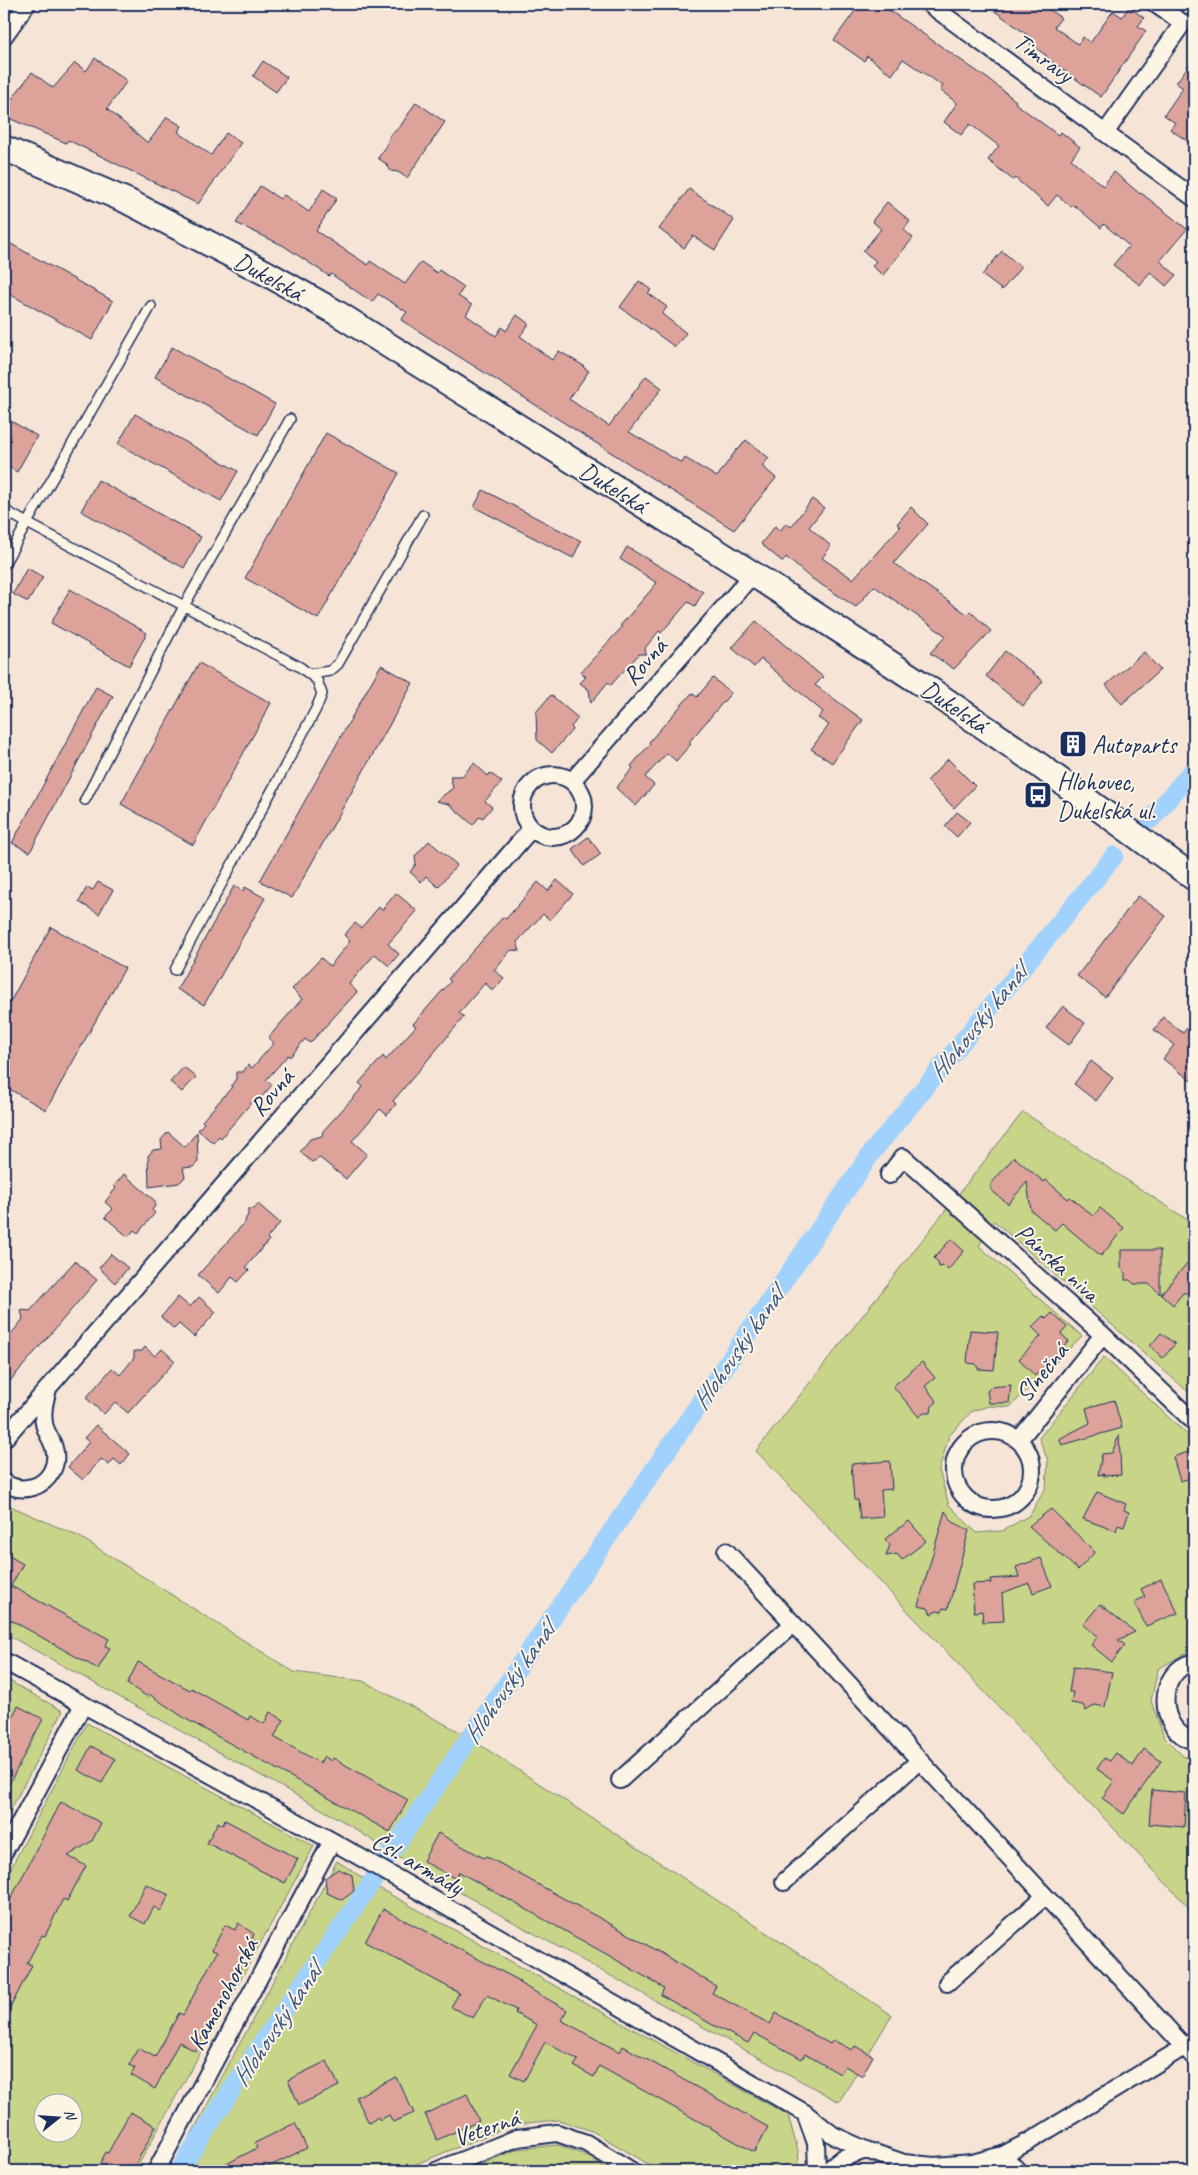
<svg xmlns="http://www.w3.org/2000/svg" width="1198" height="2175" font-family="Caveat,sans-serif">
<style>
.green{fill:#c8d487;stroke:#728272;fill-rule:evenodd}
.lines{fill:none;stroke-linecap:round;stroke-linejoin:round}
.canal{stroke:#a0d2fd;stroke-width:19}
.building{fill:#dda39b;stroke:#1b2f5e}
.service-casing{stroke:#1b2f5e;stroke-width:12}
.minor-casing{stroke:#1b2f5e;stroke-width:20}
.secondary-casing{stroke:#1b2f5e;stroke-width:28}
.service{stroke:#fcf5e5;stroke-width:9}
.minor{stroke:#fcf5e5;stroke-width:16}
.secondary{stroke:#fcf5e5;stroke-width:24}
.labels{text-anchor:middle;stroke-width:4;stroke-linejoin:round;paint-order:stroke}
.street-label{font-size:25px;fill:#1b2f5e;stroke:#fcf5e5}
.poi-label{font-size:25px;fill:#1b2f5e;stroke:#fcf5e5;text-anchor:start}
.water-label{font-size:26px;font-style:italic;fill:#3c5886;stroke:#fcf5e5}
</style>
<rect width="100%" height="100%" fill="#f6e5d6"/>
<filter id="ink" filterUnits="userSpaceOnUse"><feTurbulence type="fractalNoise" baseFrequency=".02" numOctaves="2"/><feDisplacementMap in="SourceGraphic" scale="10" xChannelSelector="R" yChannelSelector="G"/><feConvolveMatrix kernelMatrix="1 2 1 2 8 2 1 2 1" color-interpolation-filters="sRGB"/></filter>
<g filter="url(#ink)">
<path class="green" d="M1023 1112 1194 1224V1397L994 1221 979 1246 1082 1336 1010 1407 989 1406 972 1411 949 1436 939 1470 949 1505 977 1533 1002 1531 1030 1515 1046 1487 1048 1461 1039 1438 1104 1357 1194 1441V1648L1158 1669 1151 1701 1164 1737 1184 1757H1194V1913L756 1451Z
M4 1503 80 1537 294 1672 363 1681 462 1733 892 2015 839 2102 412 1866 341 1820 4 1633Z
M4 1678 63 1711 4 1822Z
M87 1723 314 1846 135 2171H4V1881ZM42 2102H72V2132H42Z
M337 1861 375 1886 788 2115 798 2151 800 2171H660L592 2131 559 2120 515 2124 399 2171H172Z
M558 2145 583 2154 610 2171H465L518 2149Z"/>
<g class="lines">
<path class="canal" d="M1151 819 1194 769
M385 1861 873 1151 1114 856
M179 2171 272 2028 374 1879"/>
</g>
<path class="building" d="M860 4H880L991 81 1016 101 1015 103 1058 135 1061 132 1080 147 1071 159 1103 186 1114 172 1140 194 1141 193 1187 229 1160 261 1176 275 1166 286 1150 272 1140 285 1113 265 1129 246 1104 224 1101 228 1074 205 1072 207 1057 195 1048 206 1015 178 1013 180 988 160 999 146 970 124 961 135 944 122 957 103 940 90 943 86 903 59 892 75 867 56 864 61 834 40Z
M985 4H1042L1061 18 1054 27 1078 44 1083 37 1090 43 1113 11 1122 17 1129 7 1144 18 1138 26 1146 31 1101 97 1045 57 1047 56 1030 44 1033 39Z
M95 58 127 81 107 109 148 143 167 117 182 126 178 132 211 155 226 133 241 143 198 204 68 140 66 143 4 116V101L9 103 32 72 53 88 75 63 86 71Z
M1194 58V146L1170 129 1175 123 1164 115 1183 88 1176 83Z
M263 61 287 77 276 92 253 76Z
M416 102 445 122 407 178 398 172 391 171 386 164 378 158 386 147 390 135 400 127Z
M260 186 280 199 284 195 309 212 323 189 337 198 316 231 368 265 370 261 405 284 421 262 437 273 439 270 464 287 458 296 472 305 466 315 496 336 502 327 506 331 517 315 529 324 520 336 552 360 559 351 584 366 583 367 589 371 569 399 609 426 646 376 662 388 629 432 682 463 685 458 717 477 737 449 738 450 746 440 769 458 762 466 776 478 734 530 401 320 407 312 378 294 372 302 331 274 329 276 284 246 236 223Z
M689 189 734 220 715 250 693 236 684 248 659 229Z
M887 202 910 221 904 230 913 238 883 275 872 266 876 261 863 251 881 229 872 221Z
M4 240 113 301 92 340 4 291Z
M1002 251 1021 267 1002 290 982 275Z
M639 281 651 290 648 293 667 307 662 314 686 333 675 347 620 307Z
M172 347 275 404 258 435 155 377Z
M135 414 238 471 221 501 118 444Z
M4 417 37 436 17 472 4 465Z
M326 433 399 473 318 619 245 578Z
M98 480 201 537 184 568 81 511Z
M483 490 581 541 573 558 474 507Z
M812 499 824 508 809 527 831 546 822 558 853 579 900 527 897 524 911 507 928 524 894 563 967 614 970 611 991 631 954 669 930 653 946 636 874 586 856 607 808 576 786 557 783 562 761 544 775 526 780 531 786 523 791 527Z
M627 547 703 592 695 606 688 602 661 633 659 631 645 648 646 654H639L611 685 608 682 591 703 589 690 580 683 586 677 581 672 622 627 620 626 657 583 620 559Z
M27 568 43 577 28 602 13 594Z
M70 589 147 633 129 666 51 623Z
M756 621 823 677 815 685 863 720 832 763 811 749 829 725 818 718 823 712 761 659 754 667 732 648Z
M1005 651 1043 681 1023 706 986 676Z
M1144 652 1160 670 1122 704 1106 685Z
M199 663 271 703 193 845 121 804Z
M381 665 413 683 292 898 260 881Z
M713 678 731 693 689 742 691 744 676 761 667 753 645 777 654 785 636 806 616 788 633 768 631 766 650 744 649 742 692 693 697 697Z
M96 687 113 696 30 852 12 843Z
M551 695 578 718 571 727 573 729 552 753 537 740 536 712Z
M948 759 975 786 954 808 927 781Z
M474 763 488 776 490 773 502 782 485 801 492 807 483 818 480 816 473 825 449 804 436 801 453 788 450 776H462Z
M957 812 970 822 957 837 945 826Z
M588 837 601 854 584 866 572 849Z
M429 841 457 865 438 887 426 876 421 882 410 872 416 864 415 856Z
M557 880 573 894 550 920 543 914 517 942 520 951 511 950 494 970 504 978 493 991 485 983 459 1013 464 1017 393 1101 396 1104 387 1115 380 1109 352 1141 367 1154 346 1179 320 1158 312 1162 300 1152 310 1139 322 1136 323 1131 363 1087 359 1083 383 1056 386 1060 416 1026 413 1024 451 981 448 979 503 917 506 919 538 882 548 891Z
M98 882 113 890 99 914 79 902 87 887 93 890Z
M234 886 243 891 245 887 265 898 204 1005 177 989Z
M396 893 417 911 388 944 399 954 389 966 375 954 349 984 357 992 310 1043 305 1039 290 1057 288 1055 266 1080 272 1085 258 1101 255 1099 251 1103 221 1138 219 1136 213 1143 198 1130 204 1123 202 1121 232 1087 231 1086 236 1079V1072H243L248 1065 252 1068 274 1043 268 1038 302 999 292 989 321 958 330 966 350 941 344 935 355 923 361 928 379 907 382 910Z
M1138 896 1166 916 1105 997 1077 976Z
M51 927 125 968 46 1110 4 1086V1013Z
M1063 1006 1085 1023 1069 1045 1046 1028Z
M1163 1017 1183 1033 1194 1018V1083L1163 1059 1174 1045 1154 1030Z
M1091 1061 1113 1078 1096 1101 1074 1084Z
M184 1067 196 1077 182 1092 170 1082Z
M168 1132 185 1147 197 1132 198 1162 193 1167 183 1168 185 1177 179 1183 149 1187 148 1156 153 1150 162 1149 161 1140Z
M1014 1157 1044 1182 1046 1180 1068 1199 1070 1197 1093 1216 1100 1208 1124 1228 1101 1256 1062 1223 1055 1230 1031 1210 1027 1182 1008 1204 991 1190V1184Z
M124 1174 155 1201V1206L152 1210 155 1213 138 1233 134 1230 128 1237 105 1217 113 1209 105 1202 116 1188 114 1186Z
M258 1204 280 1223 267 1238 269 1240 246 1267 249 1270 238 1282 232 1277 219 1293 198 1275 246 1221 245 1220 248 1215V1209H254Z
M951 1239 964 1251 948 1270 944 1266 939 1267 938 1262 934 1258Z
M1121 1250H1160V1294L1149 1284H1134L1130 1280H1125V1272L1121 1268Z
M111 1254 128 1268 115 1283 99 1268Z
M1194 1255V1293H1183L1173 1305 1161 1294Z
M75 1261 97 1280 4 1388V1343L23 1319 21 1310 30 1311Z
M178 1297 190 1307 199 1297 216 1312 194 1337 179 1324 174 1329 161 1317Z
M1052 1313 1067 1327 1061 1334 1069 1341 1062 1348V1354L1055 1362H1048L1035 1376 1019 1359 1041 1336 1032 1327 1043 1316 1046 1319Z
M970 1330 998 1332 994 1370 978 1369 976 1364 967 1363Z
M1161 1333 1175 1344 1163 1358 1150 1346Z
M145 1347 155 1356 162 1349 175 1361 128 1413 115 1402 104 1414 86 1398 112 1368 120 1375 134 1358V1351H142Z
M922 1362 935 1378 925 1386 937 1402 932 1406 931 1413H924L919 1417 893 1386Z
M1011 1385 1009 1403H989L987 1391 991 1387Z
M1114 1400 1122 1428 1062 1445 1059 1439 1090 1423 1086 1408Z
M96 1425 130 1454 121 1465 114 1459 109 1465 101 1459 83 1480 68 1467 89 1442 84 1438Z
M1119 1435 1121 1475 1103 1476 1104 1474 1098 1475 1102 1454 1112 1453Z
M1194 1450V1477L1180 1481 1173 1457Z
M890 1461 892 1489 881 1490 883 1517 860 1519 858 1500H854L851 1464Z
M1097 1492 1126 1504 1124 1510 1129 1512 1124 1527 1118 1525 1116 1531 1083 1519Z
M1051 1509 1095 1552 1078 1570 1029 1526Z
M945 1511 953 1522 969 1530 948 1609 943 1608 942 1612 937 1611 931 1614 928 1608 918 1606Z
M909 1521 926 1541 902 1560 897 1554 886 1556 890 1545 885 1539Z
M4 1553 23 1564 11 1586 109 1639 105 1646 110 1648 98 1669 4 1616Z
M1041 1558 1052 1586 1033 1593 1029 1583 1002 1593 1004 1621 983 1622 982 1611 974 1612 972 1584 991 1583 990 1579 1019 1577 1016 1567Z
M1161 1579 1178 1613 1146 1626 1134 1602 1145 1597 1141 1589Z
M1100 1604 1135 1632 1118 1640 1125 1645 1112 1662 1091 1645 1098 1636 1083 1625Z
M138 1662 190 1690 191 1688 248 1720 250 1716 264 1724 270 1712 284 1720 274 1737 320 1763 324 1756 331 1761 333 1758 408 1800 390 1832 186 1719 149 1694 148 1697 127 1684Z
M1073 1667 1112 1672 1105 1707 1095 1705 1086 1711 1083 1705 1071 1703 1073 1692H1069Z
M18 1706 43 1719 4 1794V1733Z
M91 1746 115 1759 102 1783 78 1770Z
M1144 1749 1161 1761 1124 1814 1102 1798 1114 1781 1097 1769 1104 1758 1110 1761 1116 1753 1133 1766Z
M1152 1790 1186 1793 1184 1827 1149 1824Z
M61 1802 101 1823 92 1841 68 1856 86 1866 67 1901 63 1899 45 1936 42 1935 27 1963 32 1965 4 2020V1912Z
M225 1820 298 1859 285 1883 207 1843 218 1822 223 1825Z
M438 1833 484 1858 486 1856 625 1932 716 1986 712 1993 770 2024 776 2013 830 2044 833 2040 852 2050 855 2046 873 2056 862 2076 845 2066 840 2074 805 2054 802 2059 754 2033 748 2043 711 2024 661 1995 664 1988 608 1955 459 1872 456 1879 423 1861Z
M338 1869 352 1875 354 1891 342 1900 327 1893 325 1878Z
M146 1884 169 1895 161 1911 154 1907 145 1924 130 1916Z
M383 1909 520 1981 519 1983 567 2010 561 2020 620 2052 623 2046 768 2127 754 2152 599 2066 594 2077 574 2066 578 2060 545 2042 524 2081 510 2074 537 2025 515 2013 516 2010 487 1995 473 2018 451 2007 459 1993 365 1942Z
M238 1923 254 1934 252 1939 255 1941 195 2051 179 2042 155 2089 131 2075 135 2068 129 2065 138 2048 155 2057 179 2013 183 2015 217 1952 212 1950 225 1925 235 1930Z
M327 2061 339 2086 299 2105 288 2080Z
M396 2077 414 2113 393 2122 389 2115 380 2120 378 2117 369 2123 356 2097Z
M467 2094 479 2121 437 2140 425 2114Z
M130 2112 156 2126 132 2171H96L106 2152 108 2153Z
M295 2123 307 2148 260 2171H213L257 2148 255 2143Z"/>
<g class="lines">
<defs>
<path id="service" d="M151 306 27 523 300 667 317 680 322 694 316 709 175 970
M4 510 27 523 4 564
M310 674 330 671 338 664 423 515
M85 800 184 606 290 419"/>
<path id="minor" d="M929 4 1194 198
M4 36 27 4
M1105 133 1183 23 1155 4
M522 806a31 31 0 1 1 62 0a31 31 0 1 1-62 0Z
M572 781 753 574
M889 1175 903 1157 1103 1335 1194 1422
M954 1470a39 39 0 1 1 78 0a39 39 0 1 1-78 0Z
M4 1439 531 829
M1019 1440 1103 1335
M4 1482C13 1489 22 1490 33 1487 49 1482 59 1465 54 1448 52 1439 45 1432 44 1423 42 1411 45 1400 48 1389
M726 1551 1194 2057
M4 1661 332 1841 805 2113 833 2135 866 2150 904 2163 934 2166 972 2163 1003 2155 1030 2141 1194 2041
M1194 1662C1155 1671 1157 1731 1194 1741
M620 1780 793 1624
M4 1852 83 1705
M784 1882 919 1761
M947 1983 1044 1897
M805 2113 816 2143 817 2171
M1003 2155 1018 2171
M156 2171 332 1841
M436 2171 517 2138 557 2133 586 2143 632 2171
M827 2171 843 2158 866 2150"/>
<path id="secondary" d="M4 148 127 201 266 273 337 313 753 574 919 682 1028 757 1194 878"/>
</defs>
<use href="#service" class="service-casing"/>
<use href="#minor" class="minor-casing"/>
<use href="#secondary" class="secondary-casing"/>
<use href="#service" class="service"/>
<use href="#minor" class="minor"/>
<use href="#secondary" class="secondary"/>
</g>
</g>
<defs>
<symbol id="building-square" viewBox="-11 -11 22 22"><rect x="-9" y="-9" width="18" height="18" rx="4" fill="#1b2f5e" stroke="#fcf5e5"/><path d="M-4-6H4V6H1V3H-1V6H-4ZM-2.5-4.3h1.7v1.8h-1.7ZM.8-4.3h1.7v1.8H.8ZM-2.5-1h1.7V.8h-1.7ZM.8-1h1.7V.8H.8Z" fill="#fff"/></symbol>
<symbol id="bus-square" viewBox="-11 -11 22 22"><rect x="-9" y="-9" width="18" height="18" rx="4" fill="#1b2f5e" stroke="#fcf5e5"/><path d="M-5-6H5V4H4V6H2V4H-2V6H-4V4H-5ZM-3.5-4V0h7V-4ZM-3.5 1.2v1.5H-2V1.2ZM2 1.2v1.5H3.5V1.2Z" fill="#fff"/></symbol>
</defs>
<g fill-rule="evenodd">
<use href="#building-square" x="1057" y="728" width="32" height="32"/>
<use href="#bus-square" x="1022" y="779" width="32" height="32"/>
</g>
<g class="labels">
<g class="street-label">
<text transform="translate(1044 57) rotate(36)" y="9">Timravy</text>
<text transform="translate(269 276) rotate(29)" y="9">Dukelská</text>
<text transform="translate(614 487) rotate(32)" y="9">Dukelská</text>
<text transform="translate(644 661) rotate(-49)" y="9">Rovná</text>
<text transform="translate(955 706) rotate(34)" y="9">Dukelská</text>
<text transform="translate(271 1092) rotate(-49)" y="9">Rovná</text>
<text transform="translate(1058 1262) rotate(42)" y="9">Pánska niva</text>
<text transform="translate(1041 1372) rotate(-51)" y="9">Slnečná</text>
<text transform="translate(418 1863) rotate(30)" y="9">Čsl. armády</text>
<text transform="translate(222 1994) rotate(-62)" y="9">Kamenohorská</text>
<text transform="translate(486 2127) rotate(-19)" y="9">Veterná</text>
</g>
<g class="poi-label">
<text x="1092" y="753">Autoparts</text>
<text x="1057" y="790">Hlohovec,<tspan x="1057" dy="29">Dukelská ul.</tspan></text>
</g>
<g class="water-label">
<text transform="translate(977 1023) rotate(-51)" y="9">Hlohovský kanál</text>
<text transform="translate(737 1349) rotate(-55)" y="9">Hlohovský kanál</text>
<text transform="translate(508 1683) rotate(-55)" y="9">Hlohovský kanál</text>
<text transform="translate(276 2025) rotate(-56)" y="9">Hlohovský kanál</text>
</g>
</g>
<rect width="1198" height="2175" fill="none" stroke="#fcf5e5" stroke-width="20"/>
<rect x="10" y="10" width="1178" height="2155" fill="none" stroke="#1b2f5e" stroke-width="2" filter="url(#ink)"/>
<g transform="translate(58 2118) rotate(73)"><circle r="24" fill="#fcf5e5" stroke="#a2a6af"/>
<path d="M0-4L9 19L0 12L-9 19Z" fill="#1b2f5e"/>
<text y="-8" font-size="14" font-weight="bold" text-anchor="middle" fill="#1b2f5e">N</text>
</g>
</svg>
